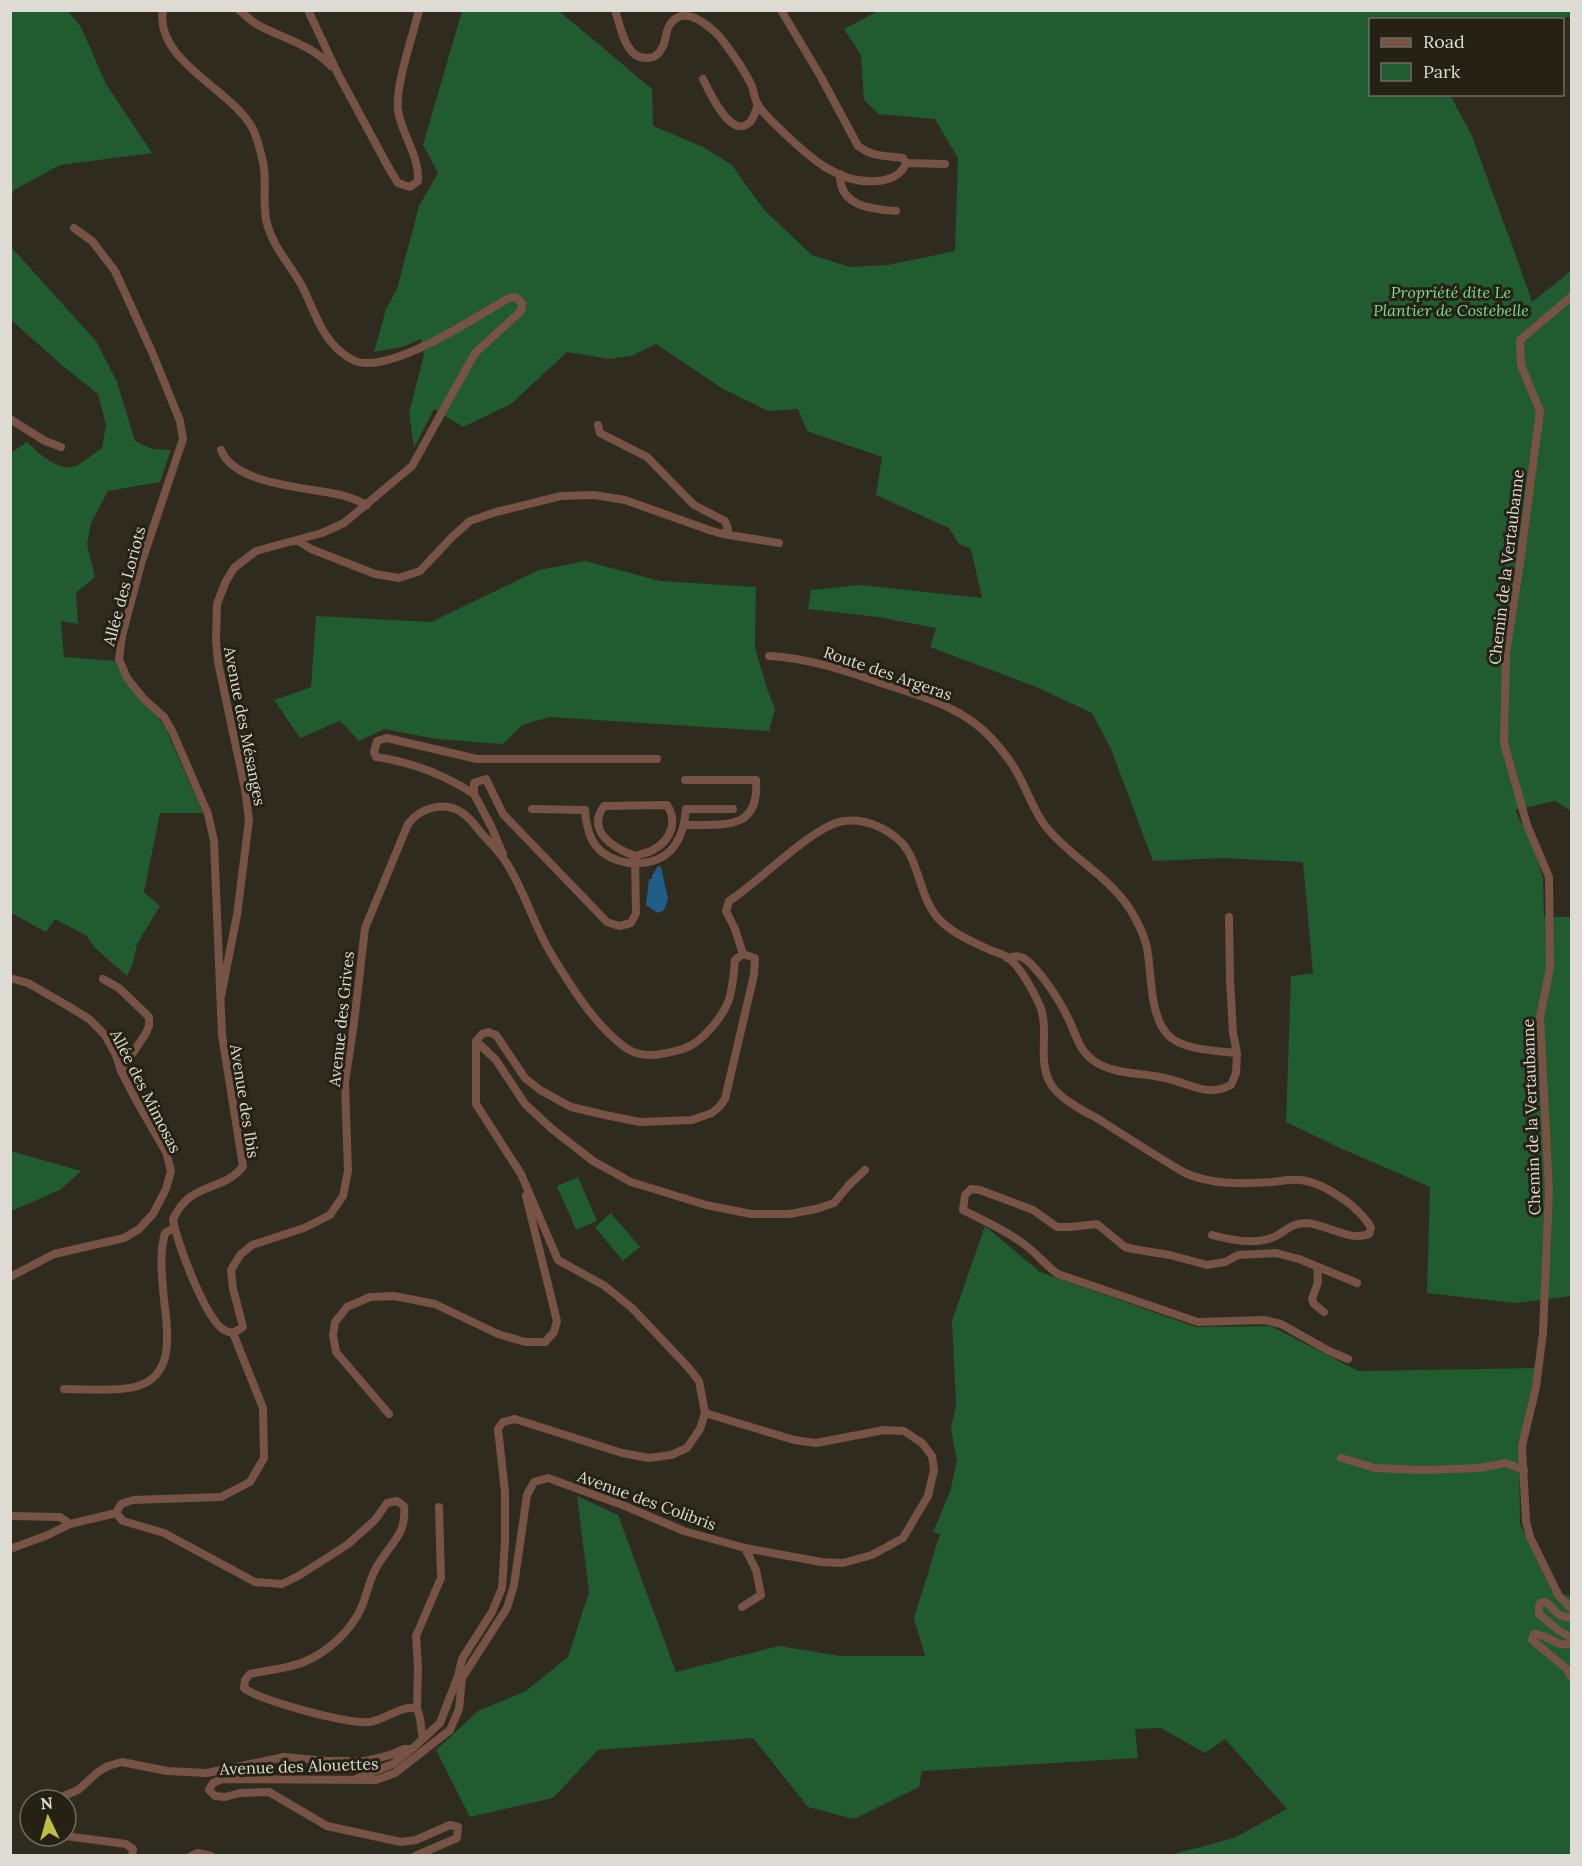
<svg xmlns="http://www.w3.org/2000/svg" width="1582" height="1866" font-family="Lora,serif">
<style>
.green{fill:#215b30}
.water{fill:#205e89}
.lines{fill:none;stroke-linecap:round;stroke-linejoin:round}
.street{stroke:#775345;stroke-width:8}
.labels{text-anchor:middle;stroke-width:6;stroke-linejoin:round;paint-order:stroke}
.park-label{font-size:16px;font-style:italic;fill:#78df8f;stroke:#252114}
.street-label{font-size:16px;fill:#dddbd3;stroke:#252114}
</style>
<rect width="100%" height="100%" fill="#2f2b1e"/>
<path class="green" d="M11 10 68 11 81 27 106 84 152 153 60 165 14 190 11 198Z
M462 11H559L652 89 653 126 703 147 732 165 764 210 812 255 850 267 888 265 955 251 958 158 935 119 879 114 864 100 861 55 844 29 878 11H1571V17L1531 19 1370 20V94L1450 95 1472 136 1507 232 1508 233 1532 302 1571 271V811L1555 801 1515 810 1533 845 1543 878 1544 917H1571V1296L1515 1303 1427 1293 1430 1187 1340 1148 1286 1122 1291 976 1313 973 1303 862 1224 858 1153 861 1111 749 1092 713 1034 686 930 647 936 628 878 617 808 609 811 590 861 585 982 598 971 549 959 544 949 528 876 495 882 457 807 431 798 409 768 411 723 389 656 344 631 356 609 359 567 352 511 404 463 427 434 409 414 448 409 413 424 355 421 339 402 347 374 352 386 309 397 289 419 206 438 173 423 145Z
M11 247 96 341 117 382 135 441 152 449 171 450 160 482 108 491 91 523 87 544 95 577 76 593 78 624 61 621 64 657 116 661 144 696 166 729 203 813H160L144 892 160 906 137 944 133 963 127 976 94 947 87 936 55 919 46 932 11 913V453L27 442C38 453 60 474 78 465 86 460 94 453 102 448L106 425 98 394 64 367 11 320Z
M585 561 660 581 756 587 755 647 767 689 775 709 769 731 550 717 522 725 503 744 437 739 384 729 359 741 340 721 300 738 274 700 311 687 316 616 431 622 539 570Z
M11 1151 81 1171 60 1190 11 1211Z
M578 1177 597 1221 576 1230 557 1186Z
M611 1213 640 1247 623 1261 595 1227Z
M985 1226 1040 1272 1196 1327 1271 1326 1358 1371 1536 1368 1519 1446 1520 1524 1552 1591 1571 1596V1855H1170L1234 1838 1287 1809 1225 1739 1205 1753 1161 1728 1135 1729 1138 1758 922 1771 919 1787 854 1819 808 1807 753 1738 598 1750 553 1798 470 1817 436 1750 478 1711 526 1691 568 1657 589 1592 577 1496 618 1515 676 1672 779 1646 840 1656H925L914 1618 940 1534 933 1532 950 1492 957 1461 951 1429 956 1404 952 1321Z"/>
<path class="water" d="M658 866 661 867 668 899 664 910 658 913 646 905 649 879H652V876Z"/>
<g class="lines">
<path class="street" d="M163 10C154 61 232 89 253 129 257 138 263 159 264 169 266 185 263 202 266 219 271 246 292 266 304 290 314 311 322 337 341 352 348 358 356 363 365 363 404 365 474 318 509 298L516 297 522 303 521 311 475 353 412 466 344 523 322 533 256 551 234 568 226 581 217 604 216 640 218 662 245 789 249 820 237 915 221 996
M239 10C245 15 251 21 258 25 282 38 312 45 331 66
M308 10 338 74 391 172 398 183 410 187 418 181C420 156 401 134 398 110 395 86 413 35 419 10
M615 10C621 27 625 60 648 58 655 58 659 54 662 48 667 40 665 30 671 23 687 2 717 32 726 45 735 57 744 70 751 84 754 90 754 99 758 105 764 115 775 124 783 132 808 156 839 185 877 181 889 180 902 175 906 163L903 158C885 155 874 158 858 146L821 77 781 10
M703 79C709 91 731 141 750 122 754 118 756 110 758 104
M906 163 945 164
M840 174C839 207 872 209 896 211
M74 228 92 241 115 271 152 352 180 421 183 439 141 564 122 636 119 659 127 678 144 699 164 717 173 733 208 814 214 841 222 1035 243 1166C231 1184 206 1185 190 1197 182 1203 177 1211 173 1219 176 1241 206 1320 224 1330 227 1332 230 1332 233 1333
M1572 296 1520 340 1521 365 1540 411 1520 563 1506 653 1504 743 1527 825 1549 877 1550 968 1540 1017 1549 1191 1543 1333 1536 1387 1522 1446 1526 1521 1530 1537 1559 1596 1572 1609
M10 419 45 441 61 447
M221 450C234 484 304 487 336 494 347 496 357 500 367 505
M723 534 779 543
M297 540 311 549 375 574 399 578 420 571 453 536 470 521 496 512 561 496 594 495 625 500 712 531 723 534 728 529 725 521 694 505 647 457 600 433 598 425
M769 656C809 658 846 671 884 684 921 696 965 708 992 739 1003 751 1014 765 1021 780 1029 795 1035 814 1047 828 1074 861 1115 879 1135 918 1140 927 1145 938 1147 948 1152 974 1149 1015 1168 1035 1182 1050 1217 1051 1237 1053
M474 794C443 774 412 762 376 757L374 752 377 741 387 738 477 759H657
M532 809 585 810C586 824 590 843 602 852 623 868 659 868 675 845 683 834 685 822 686 809H733
M685 825C722 824 760 832 756 780H685
M503 854 491 826 474 794V783L486 779 503 814 607 922 619 926 631 923 636 913 635 856C641 854 648 853 653 850 671 840 678 822 667 805L604 806C586 831 613 848 635 856
M743 954 735 929 726 911 729 901C758 883 815 824 844 821 865 818 887 828 902 843 919 862 919 895 937 917 951 933 971 941 990 950 995 952 1002 954 1007 957 1020 966 1034 992 1040 1006 1050 1031 1036 1063 1052 1086 1063 1101 1084 1111 1100 1120 1128 1138 1156 1156 1185 1173 1213 1185 1242 1184 1272 1182 1281 1181 1291 1179 1300 1180 1319 1182 1335 1193 1350 1204 1358 1211 1367 1219 1371 1228L1369 1234C1349 1242 1327 1224 1306 1223 1292 1223 1287 1230 1276 1236 1258 1245 1230 1240 1212 1235
M1007 958C1013 956 1020 955 1025 959 1040 970 1060 1001 1068 1018 1076 1034 1079 1051 1094 1061 1116 1076 1144 1072 1169 1079 1193 1085 1207 1097 1231 1085L1236 1073 1237 1053 1233 1033 1230 980 1229 917
M10 978 28 983 68 1006 89 1019 105 1035 116 1055 121 1071 136 1100 166 1152 171 1171 166 1189 153 1214 139 1229 124 1238 54 1254 10 1277
M103 979 119 988 149 1017V1026L146 1033 121 1071
M476 1041 496 1060 525 1104 552 1129 593 1161 631 1182 706 1205 751 1214H789L816 1209 834 1203 849 1185 865 1170
M1317 1267 1318 1282 1312 1299 1314 1304 1324 1312
M233 1333 243 1327 233 1289 231 1270 240 1255 252 1245 304 1228 330 1215 343 1196 348 1171 345 1083 354 1023 365 928 408 824C421 807 446 800 464 814 471 819 477 828 482 834 491 843 499 852 506 862 524 890 533 923 550 952 570 985 595 1026 626 1048 644 1060 665 1054 683 1049 702 1043 725 1015 730 996 733 984 734 972 735 960L743 954 755 958 754 975 725 1099 719 1107 712 1113 692 1120 640 1122 605 1115 571 1107 540 1090 525 1078 496 1035 488 1032 482 1034 476 1041
M233 1333 263 1408 264 1458 250 1482 221 1497 133 1500 121 1504 116 1513 123 1521 164 1533 255 1582 282 1584 300 1575 347 1545 375 1520 387 1503 397 1501 404 1506C407 1533 392 1542 379 1563 370 1576 368 1591 362 1606 352 1630 328 1652 304 1662 287 1669 267 1670 250 1674L245 1680 244 1688C261 1701 347 1724 369 1722 383 1721 405 1703 417 1709
M1348 1359 1329 1351 1281 1324 1264 1320 1198 1322 1058 1274C1047 1267 1040 1257 1030 1249 1010 1232 986 1222 963 1210L965 1195 971 1189 980 1190 1033 1210 1057 1227H1070L1097 1224 1125 1247 1133 1249 1170 1255 1207 1265 1225 1262 1238 1255 1276 1253 1299 1259 1357 1283
M64 1389C84 1389 119 1392 138 1386 180 1373 165 1320 163 1288 161 1270 160 1250 165 1233L174 1228
M389 1414 336 1352 333 1335 335 1322 347 1307 370 1297 394 1296 435 1304 498 1334 525 1342H545L554 1332 557 1321 526 1196
M1341 1458 1375 1468 1423 1470 1479 1468 1506 1463 1524 1470
M10 1516 60 1517 70 1524
M10 1549 48 1535 70 1524 116 1513
M742 1607 761 1595 756 1570 745 1548
M1572 1616 1570 1618C1551 1615 1556 1607 1545 1602L1540 1603 1539 1607V1614L1559 1631 1571 1637V1643C1557 1649 1549 1634 1534 1634L1532 1640 1567 1669 1572 1678
M417 1709 418 1666 416 1636 441 1578 439 1507
M417 1709C422 1719 420 1728 423 1739
M358 1778 393 1764 413 1748 440 1723 458 1676 462 1659 492 1612 502 1588 505 1542V1492L498 1429 503 1422 515 1419 622 1453 649 1458 671 1455 687 1448 700 1429 705 1413 699 1381 687 1366 632 1308 605 1286 558 1260 521 1174 476 1104V1041
M54 1800 78 1790 98 1772 108 1766 122 1762 167 1771 207 1773 284 1757 327 1761H366L390 1755 404 1749H411
M51 1836H59
M66 1836 126 1844 133 1849 132 1856
M191 1856 198 1853 211 1856
M415 1856 457 1838 458 1827 450 1825 416 1840 401 1842 327 1826 269 1792 240 1793 225 1797 215 1796 209 1790 213 1783 222 1779 376 1780 395 1773 450 1730 459 1709 462 1678 507 1608 514 1585 527 1495 534 1482 548 1478 625 1506 684 1531 745 1548 821 1562 843 1563 872 1555 903 1538 928 1496 934 1470 932 1456 922 1443 904 1431 884 1430 816 1443 794 1440 705 1413"/>
</g>
<g class="labels">
<g class="park-label">
<text x="1451" y="298">Propriété dite Le<tspan x="1451" dy="18">Plantier de Costebelle</tspan></text>
</g>
<g class="street-label">
<text transform="translate(1506 567) rotate(-83)" y="6">Chemin de la Vertaubanne</text>
<text transform="translate(124 586) rotate(-75)" y="6">Allée des Loriots</text>
<text transform="translate(888 673) rotate(19)" y="6">Route des Argeras</text>
<text transform="translate(245 726) rotate(79)" y="6">Avenue des Mésanges</text>
<text transform="translate(341 1019) rotate(-84)" y="6">Avenue des Grives</text>
<text transform="translate(146 1091) rotate(63)" y="6">Allée des Mimosas</text>
<text transform="translate(245 1101) rotate(81)" y="6">Avenue des Ibis</text>
<text transform="translate(1531 1117) rotate(-92)" y="6">Chemin de la Vertaubanne</text>
<text transform="translate(647 1500) rotate(20)" y="6">Avenue des Colibris</text>
<text transform="translate(299 1766) rotate(-2)" y="6">Avenue des Alouettes</text>
</g>
</g>
<rect width="1582" height="1866" fill="none" stroke="#dddbd3" stroke-width="24"/>
<rect x="1369" y="18" width="195" height="78" fill="#252114" stroke="#6f6b60" stroke-width="1.5"/>
<rect x="1381" y="38" width="30" height="9" fill="#775345" stroke="#6f6b60" stroke-width="1.5"/>
<text x="1423" y="48" font-size="18" fill="#dddbd3">Road</text>
<rect x="1381" y="63" width="30" height="18" fill="#215b30" stroke="#6f6b60" stroke-width="1.5"/>
<text x="1423" y="78" font-size="18" fill="#dddbd3">Park</text>
<g transform="translate(48 1818) rotate(355)"><circle r="28" fill="#252114" stroke="#6f6b60" stroke-width="1.5"/>
<path d="M0-4.5L10 22L0 15L-10 22Z" fill="#bebf42"/>
<text y="-9" font-size="16" font-weight="bold" text-anchor="middle" fill="#dddbd3">N</text>
</g>
</svg>
